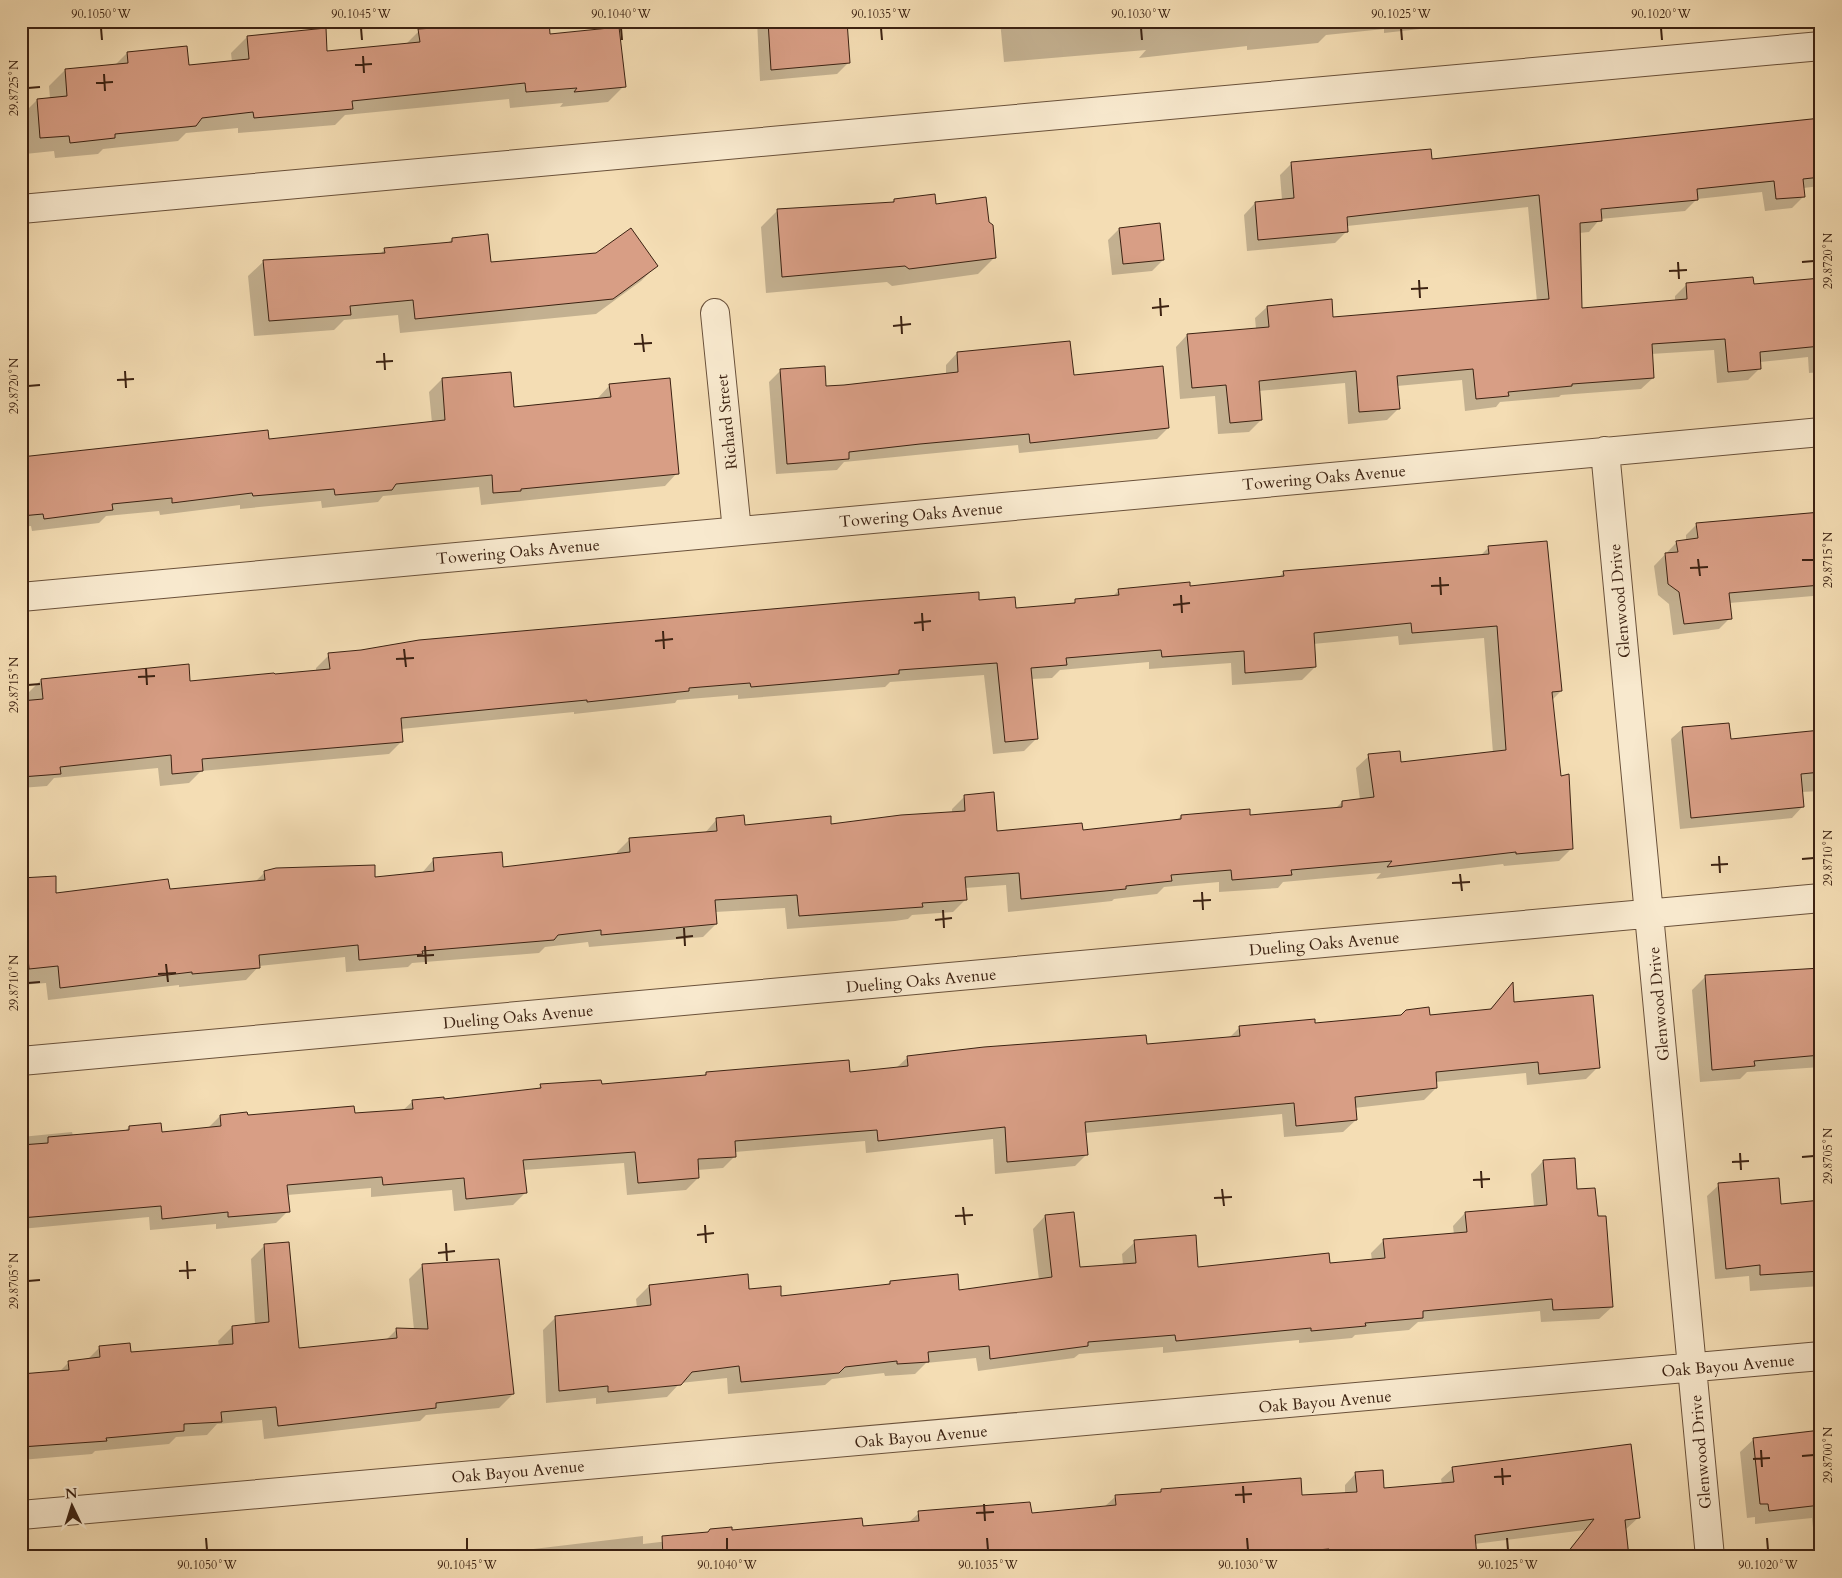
<svg xmlns="http://www.w3.org/2000/svg" width="1842" height="1578" font-family="Cardo,serif">
<style>
.shadow{fill:#0003}
.building{fill:#d89e85;stroke:#3c2212}
.lines{fill:none;stroke-linecap:round;stroke-linejoin:round}
.minor-casing{stroke:#6a513a;stroke-width:30}
.minor{stroke:#f8e9ce;stroke-width:28}
.ticks{fill:none;stroke:#3c2212;stroke-width:2}
.labels{text-anchor:middle;stroke-width:4;stroke-linejoin:round;paint-order:stroke}
.street-label{font-size:16px;fill:#3c2212;stroke:#f8e9ce}
.neatline{fill:none;stroke:#3c2212;stroke-width:2}
.ticks-label{font-size:12px;text-anchor:middle;fill:#3c2212}
</style>
<rect width="100%" height="100%" fill="#f4ddb4"/>
<filter id="stains"><feTurbulence type="fractalNoise" baseFrequency=".004" numOctaves="4"/><feColorMatrix values="0 0 0 0 .2 0 0 0 0 .09 0 0 0 0 .02 0 0 0 .5 -.17"/></filter>
<radialGradient id="worn" r=".72"><stop offset=".6" stop-color="#630" stop-opacity="0"/><stop offset="1" stop-color="#630" stop-opacity=".3"/></radialGradient>
<path class="shadow" d="M757 21H846L848 63 837 74 760 81Z
M1000 21H1464L1424 25 1420 29 1384 33V29L1326 35 1318 43 1247 50V46L1139 58 1146 50 1004 62Z
M419 31 549 35 624 86 608 102 560 107 563 103 510 108 509 99 345 115 335 125 238 133V128L186 133 178 141 103 149 98 154 55 158 54 151 25 154 21 116 37 100 50 99 49 86 65 70 115 65 127 53 186 48 188 66 232 62 231 53 247 37 326 52 405 45Z
M1821 120V186L1803 188 1804 196 1792 208 1765 211 1762 192 1697 199 1685 211 1600 219 1589 232 1579 233 1581 310 1675 301V296L1686 285 1753 286 1821 279V372L1809 373 1808 357 1760 362V368L1748 380 1717 383 1714 350 1651 354 1653 378 1641 389 1561 395 1559 397 1500 402 1496 407 1465 411 1462 380 1397 386 1399 408 1387 420 1348 424 1345 383 1258 391 1261 420 1249 432 1218 434 1215 396 1180 399 1176 347 1187 335 1256 329 1255 318 1267 307 1332 319 1537 302 1528 207 1347 226V231L1335 243 1247 251 1244 215 1255 203 1282 200 1280 175 1292 163 1431 160Z
M894 200 935 205 995 257 978 274 892 286 887 282 766 293 761 227 778 210 891 203Z
M1119 229 1163 260 1152 271 1112 275 1108 240Z
M452 239 489 264 656 266 641 281 596 314 400 333 398 315 344 320 334 330 254 336 248 276 264 261 379 255 385 249 448 243Z
M957 353 1073 376 1168 428 1157 439 1019 453 1018 445 844 462 837 470 776 474 769 382 780 371 825 387 946 375V365Z
M442 379 513 408 597 399 610 385 677 473 665 486 481 505 479 487 383 496 378 502 322 508 321 501 240 509V505L160 515 159 511 106 516 99 523 32 531 31 526 21 527V452L22 458 268 440 432 423 429 392Z
M1821 514V604H1814L1813 596 1729 603 1730 618 1719 629 1673 635 1669 604 1658 595 1654 566 1677 542 1686 541V535L1697 524Z
M1489 547 1561 691 1552 700 1559 777 1572 848 1559 861 1504 866 1503 864 1376 879 1381 873 1283 882 1278 888 1219 892V882L1164 887 1157 894 1114 899 1112 901 1008 912 1006 885 965 888 966 899 953 912 912 915 908 919 895 921 787 929 785 908 715 912 716 924 703 937 589 947 588 942 545 947 539 953 412 963 408 967 346 972 345 957 259 966 246 980 179 987V985L48 1000 46 983 21 985V879L55 894 168 891 254 883 265 872 374 878 421 874 434 859 502 868 617 855V852L630 839 704 834 717 819 744 826 830 825 952 813V809L965 796 996 832H1082L1177 820 1181 816 1249 817 1336 808 1342 802 1360 800 1356 768 1369 756 1400 763 1493 753 1484 638 1399 645 1398 636 1313 644 1315 667 1302 680 1232 685 1231 663 1149 669V662L1060 670 1052 678 1031 679 1037 738 1024 751 993 754 984 675 890 682 885 687 738 699V695L677 700 675 703 574 714V712L401 729 402 741 389 754 201 771 189 783 160 786 158 768 54 778 47 786 21 788V702H29L28 693 41 680 189 682 316 672V668L329 655 978 602 1015 610 1072 604 1076 601 1112 597 1119 590 1189 588 1278 578 1284 572 1480 556Z
M1683 728 1729 741 1821 732V791L1801 792 1803 806 1792 818 1680 829 1671 739Z
M1821 970V1067L1747 1072 1740 1079 1700 1082 1692 990 1705 977Z
M1512 985 1513 1003 1598 1067 1586 1079 1527 1085 1526 1073 1435 1082 1436 1088 1424 1100 1354 1108 1356 1120 1343 1132 1284 1137 1282 1114 1085 1133 1087 1154 1075 1166 995 1174 993 1139 866 1153 865 1141 735 1152V1156L723 1168 697 1170 698 1178 686 1190 627 1195 624 1163 523 1170 525 1193 513 1205 454 1211 452 1190 371 1197V1188L287 1195 288 1211 276 1223 216 1229V1224L150 1230 149 1217 21 1229V1137L72 1132 73 1136 124 1132 129 1127 161 1133 208 1128 220 1116 354 1115 402 1111 413 1101 443 1100 537 1090 541 1086H601L703 1076 706 1073H849L896 1068 907 1058 1146 1045 1229 1038 1240 1027 1314 1024 1489 1010Z
M1543 1161 1576 1190 1612 1307 1599 1319 1541 1322 1540 1311 1418 1322 1409 1330 1355 1335 1352 1338 1299 1343V1340L1163 1353V1347L1079 1354 1074 1358 978 1371 976 1358 926 1363 915 1374 885 1376 884 1373 832 1379 825 1385 728 1394 727 1378 680 1383 667 1397 596 1404V1398L546 1403 543 1330 556 1317 637 1308 636 1299 649 1286 747 1291 780 1297 886 1286 890 1282 958 1291 1039 1280 1033 1229 1045 1216 1079 1268 1123 1265 1122 1254 1135 1242 1197 1268 1329 1264 1372 1261 1371 1253 1384 1240 1454 1235 1453 1226 1465 1213 1534 1207 1531 1174Z
M1719 1185 1780 1205 1821 1202V1286L1750 1291 1749 1276 1715 1279 1707 1196Z
M265 1245 298 1349 385 1341 397 1329 414 1330 409 1279 423 1265 513 1394 499 1408 426 1415 420 1421 264 1439 262 1420 217 1424 207 1435 176 1437 169 1444 95 1451 92 1454 21 1460V1375L59 1372 69 1362 87 1360 100 1347 130 1353 219 1346 218 1341 232 1327 255 1324 251 1259Z
M1821 1424V1547H1815L1812 1518 1755 1524V1517L1747 1518 1740 1452 1754 1439 1811 1432Z
M1453 1468 1638 1518 1625 1530 1628 1557H1563L1585 1530 1474 1544V1557H438L482 1552V1555L643 1536V1544L703 1537 731 1531 862 1528 908 1523 919 1513 1030 1514 1104 1507 1115 1497 1159 1494 1162 1490 1301 1497 1345 1494V1485L1356 1473 1383 1490 1442 1484 1441 1479Z"/>
<path class="building" d="M549 21 550 34 619 27 626 87 574 92 577 88 526 92 525 83 352 101 353 109 254 118 253 112 202 118 196 126 115 134V138L70 143 69 136 40 138 37 99 67 96 65 69 128 63 127 52 187 46 189 65 249 59 247 36 326 28 327 51 420 42 418 29Z
M768 21H847L850 63 771 70Z
M1821 118V177L1803 179 1805 197 1776 199 1774 181 1697 189 1698 200 1601 209 1602 221 1580 223 1582 308 1687 299 1686 283 1753 277 1754 284 1821 278V346L1760 352 1761 369 1728 372 1725 339 1652 344 1654 378 1572 384V386L1508 392 1509 396 1476 399 1473 369 1397 376 1400 409 1359 412 1356 371 1259 381 1262 420 1230 423 1226 385 1192 388 1187 334 1269 327 1267 306 1332 299 1333 317 1549 299 1539 195 1347 217 1348 232 1258 240 1255 202 1294 198 1291 162 1431 149 1432 159Z
M935 194 936 204 986 197 989 222 993 225 996 258 909 269 905 266 782 277 777 209 894 202V199Z
M1160 223 1164 260 1123 264 1119 228Z
M631 228 658 266 613 299 415 319 413 300 350 306 351 315 269 321 263 260 385 253 384 248 452 242V238L488 234 491 262 596 253Z
M1070 341 1074 375 1163 366 1169 428 1030 443 1029 434 920 444 849 452V459L787 464 780 369 825 366 826 386 844 385 958 372 957 352Z
M511 372 514 407 611 397 609 384 670 378 679 474 521 489V491L493 493 492 475 396 484 392 490 335 495 334 489 253 496 252 493 172 503V498L112 504 113 510 44 519 43 514 21 516V457L268 430 269 439 445 420 442 378Z
M1821 512V585L1729 593 1732 619 1684 624 1679 592 1668 584 1665 553 1678 552 1676 541 1698 538 1696 523Z
M1547 541 1562 691 1552 692 1561 776 1569 774 1573 849 1516 854V852L1387 867 1392 861 1291 870 1292 875 1232 880 1231 870 1171 875 1172 881 1126 886V889L1021 899 1019 873 965 877 967 900 922 903 923 907 908 908 799 916 797 895 715 900 717 924 601 935V930L558 935 554 940 422 951 423 954 359 960 358 945 259 955 260 968 192 974V972L60 988 58 966 29 969 21 878 56 876V893L168 879 170 889 265 880 264 871 276 868 375 865V877L434 871 433 858 502 852 503 867 630 852 629 838 717 831 716 818 744 815 745 825 831 816V824L901 815 965 811 964 795 994 792 997 831 1082 823 1083 830 1181 819V815L1250 809V815L1342 807V801L1374 797 1368 754 1400 751 1401 762 1506 750 1497 626 1412 633 1411 623 1314 633 1316 667 1245 673 1244 651 1162 657 1161 650 1066 658 1067 665 1031 668 1038 739 1005 742 997 663 899 670V674L751 687 750 683 689 688V691L587 702V700L401 718 403 742 202 759 203 771 172 774 171 755 60 767 61 774 21 777V701L43 699 41 679 189 664 190 681 274 673 275 674 330 669 328 653 361 650 419 640 863 601 979 592V600L1015 597 1016 608 1075 603V599L1119 595 1118 589 1190 582V586L1284 576 1283 571 1489 554 1488 546Z
M1729 723 1731 739 1821 730V772L1801 774 1804 807 1691 818 1682 727Z
M1821 968V1055L1754 1061 1755 1066 1712 1070 1705 975Z
M1513 982 1514 1002 1593 995 1600 1068 1539 1074 1538 1062 1436 1072 1437 1088 1355 1097 1357 1120 1296 1126 1294 1103 1085 1122 1088 1155 1007 1162 1005 1127 878 1141 877 1130 735 1141 736 1157 698 1159 699 1178 638 1183 635 1152 523 1160 527 1193 466 1199 464 1178 383 1185 382 1177 287 1185 290 1212 228 1217V1212L162 1219 161 1206 21 1218V1145L48 1143V1137L129 1130V1126L161 1123 162 1132 221 1126 220 1115 247 1112 248 1115 354 1106 355 1113 413 1109 412 1100 444 1097V1099L541 1088 540 1084 601 1080 602 1084 706 1075V1072L849 1060 850 1072 908 1066 907 1056 984 1047 1146 1035 1147 1044 1240 1036 1239 1026 1315 1019V1023L1401 1015 1406 1010 1429 1007 1430 1015 1491 1009Z
M1575 1158 1577 1189 1595 1188 1598 1216H1606L1613 1307 1553 1310 1552 1299 1423 1311V1318L1365 1323 1366 1326 1311 1331V1328L1176 1341 1175 1335 1088 1342V1346L990 1359 989 1346 928 1352 929 1362 897 1364V1361L845 1367 839 1373 741 1382 739 1366 692 1372 681 1385 608 1392V1386L559 1391 555 1316 651 1305 649 1285 748 1274 749 1289 781 1286V1296L890 1284V1281L958 1274 959 1290 1052 1277 1045 1215 1074 1212 1080 1267 1136 1263 1134 1240 1196 1235 1198 1267 1329 1253 1330 1263 1385 1258 1383 1239 1467 1232 1465 1212 1547 1205 1543 1160Z
M1779 1178 1781 1204 1821 1200V1271L1760 1275V1265L1726 1269 1718 1183Z
M289 1242 299 1348 397 1338 396 1328 428 1329 422 1264 499 1259 514 1394 436 1403V1408L278 1426 276 1407 221 1412 222 1422 184 1424V1431L106 1438 107 1441 21 1447V1374L69 1370 68 1361 100 1357 99 1346 130 1343 131 1352 233 1344 232 1326 269 1322 264 1244Z
M1821 1430V1505L1769 1511 1768 1504H1760L1753 1438Z
M1631 1444 1640 1518 1625 1520 1629 1557H1564L1594 1519 1475 1535 1477 1557H1330L1329 1549 1231 1557H663L662 1536 708 1532 710 1529 732 1527V1530L862 1518 863 1526 919 1521 918 1511 1030 1502 1032 1513 1116 1505 1115 1495 1161 1492V1489L1301 1478 1302 1495 1357 1492 1355 1472 1383 1470 1384 1488 1454 1482 1452 1467Z"/>
<g class="lines">
<defs>
<path id="minor" d="M21 209 1821 46
M715 313 737 531
M1605 451 1710 1557
M21 597 1821 432
M21 1061 1821 898
M21 1515 1821 1356"/>
</defs>
<use href="#minor" class="minor-casing"/>
<use href="#minor" class="minor"/>
</g>
<path class="ticks" d="M101 28 102 40M361 28 362 40M621 28 622 40M881 28 882 40M1141 28 1142 40M1401 28 1402 40M1661 28 1662 40M363 56 364 73M355 65 372 64M104 74 105 91M96 83 113 82M28 88 40 87M1678 262 1679 279M1802 262 1814 261M1669 271 1687 270M1419 280 1420 298M1411 289 1428 288M1160 298 1161 316M1152 308 1169 306M901 316 902 334M893 326 911 324M642 334 644 352M634 344 652 343M384 353 385 370M376 362 393 361M125 371 126 388M117 380 134 379M28 386 40 385M1698 559 1700 576M1802 560H1814M1690 568 1708 567M1440 577 1441 595M1431 586 1449 585M1181 595 1182 613M1173 605 1190 603M922 613 923 631M914 623 931 621M663 631 664 649M655 641 673 639M404 649 406 667M396 659 414 658M146 668 147 685M138 677 155 676M28 685 40 684M1719 856 1720 873M1802 859 1814 858M1711 865 1728 864M1460 874 1462 891M1452 883 1470 882M1202 892 1203 910M1193 901 1211 900M943 910 944 928M935 920 952 918M684 928 685 946M676 938 693 936M425 946 426 964M417 956 434 955M166 964 168 982M158 974 176 973M28 983 40 982M1740 1153 1741 1170M1802 1157 1814 1156M1732 1162 1749 1161M1481 1171 1482 1188M1473 1180 1490 1179M1222 1189 1224 1206M1214 1198 1232 1197M963 1207 965 1225M955 1216 973 1215M705 1225 706 1243M697 1235 714 1233M446 1243 447 1261M438 1253 455 1251M187 1261 188 1279M179 1271 196 1270M28 1281 40 1280M1761 1450 1762 1467M1802 1456 1814 1455M1753 1459 1770 1458M1502 1468 1503 1485M1494 1477 1511 1476M1243 1486 1244 1503M1235 1495 1252 1494M984 1504 985 1521M976 1513 994 1512M206 1538 207 1550M467 1538V1550M727 1538V1550M987 1538 988 1550M1247 1538 1248 1550M1507 1538 1508 1550M1767 1538 1768 1550"/>
<g class="labels">
<g class="street-label">
<text transform="translate(726 422) rotate(-96)" y="6">Richard Street</text>
<text transform="translate(1324 477) rotate(-5)" y="6">Towering Oaks Avenue</text>
<text transform="translate(921 514) rotate(-5)" y="6">Towering Oaks Avenue</text>
<text transform="translate(518 551) rotate(-5)" y="6">Towering Oaks Avenue</text>
<text transform="translate(1619 601) rotate(-95)" y="6">Glenwood Drive</text>
<text transform="translate(1324 943) rotate(-5)" y="6">Dueling Oaks Avenue</text>
<text transform="translate(921 980) rotate(-5)" y="6">Dueling Oaks Avenue</text>
<text transform="translate(1658 1004) rotate(-95)" y="6">Glenwood Drive</text>
<text transform="translate(518 1016) rotate(-5)" y="6">Dueling Oaks Avenue</text>
<text transform="translate(1728 1365) rotate(-5)" y="6">Oak Bayou Avenue</text>
<text transform="translate(1325 1401) rotate(-5)" y="6">Oak Bayou Avenue</text>
<text transform="translate(921 1436) rotate(-5)" y="6">Oak Bayou Avenue</text>
<text transform="translate(1700 1452) rotate(-95)" y="6">Glenwood Drive</text>
<text transform="translate(518 1471) rotate(-5)" y="6">Oak Bayou Avenue</text>
</g>
</g>
<rect width="1842" height="1578" fill="none" stroke="#f4ddb4" stroke-width="55"/>
<g transform="translate(72 1506) rotate(356)" stroke="#f8e9ce" stroke-width="4" paint-order="stroke">
<path d="M0-4L9 19L0 12L-9 19Z" fill="#3c2212"/>
<text y="-8" font-size="14" font-weight="bold" text-anchor="middle" fill="#3c2212">N</text>
</g>
<rect x="28" y="28" width="1786" height="1522" class="neatline"/>
<g class="ticks-label">
<text x="101" y="18">90.1050°W</text>
<text x="361" y="18">90.1045°W</text>
<text x="621" y="18">90.1040°W</text>
<text x="881" y="18">90.1035°W</text>
<text x="1141" y="18">90.1030°W</text>
<text x="1401" y="18">90.1025°W</text>
<text x="1661" y="18">90.1020°W</text>
<text transform="translate(14 88) rotate(-90)" y="4">29.8725°N</text>
<text transform="translate(1828 261) rotate(-90)" y="4">29.8720°N</text>
<text transform="translate(14 386) rotate(-90)" y="4">29.8720°N</text>
<text transform="translate(1828 560) rotate(-90)" y="4">29.8715°N</text>
<text transform="translate(14 685) rotate(-90)" y="4">29.8715°N</text>
<text transform="translate(1828 858) rotate(-90)" y="4">29.8710°N</text>
<text transform="translate(14 983) rotate(-90)" y="4">29.8710°N</text>
<text transform="translate(1828 1156) rotate(-90)" y="4">29.8705°N</text>
<text transform="translate(14 1281) rotate(-90)" y="4">29.8705°N</text>
<text transform="translate(1828 1455) rotate(-90)" y="4">29.8700°N</text>
<text x="207" y="1569">90.1050°W</text>
<text x="467" y="1569">90.1045°W</text>
<text x="727" y="1569">90.1040°W</text>
<text x="988" y="1569">90.1035°W</text>
<text x="1248" y="1569">90.1030°W</text>
<text x="1508" y="1569">90.1025°W</text>
<text x="1768" y="1569">90.1020°W</text>
</g>
<rect width="100%" height="100%" filter="url(#stains)"/>
<rect width="100%" height="100%" fill="url(#worn)"/>
</svg>
